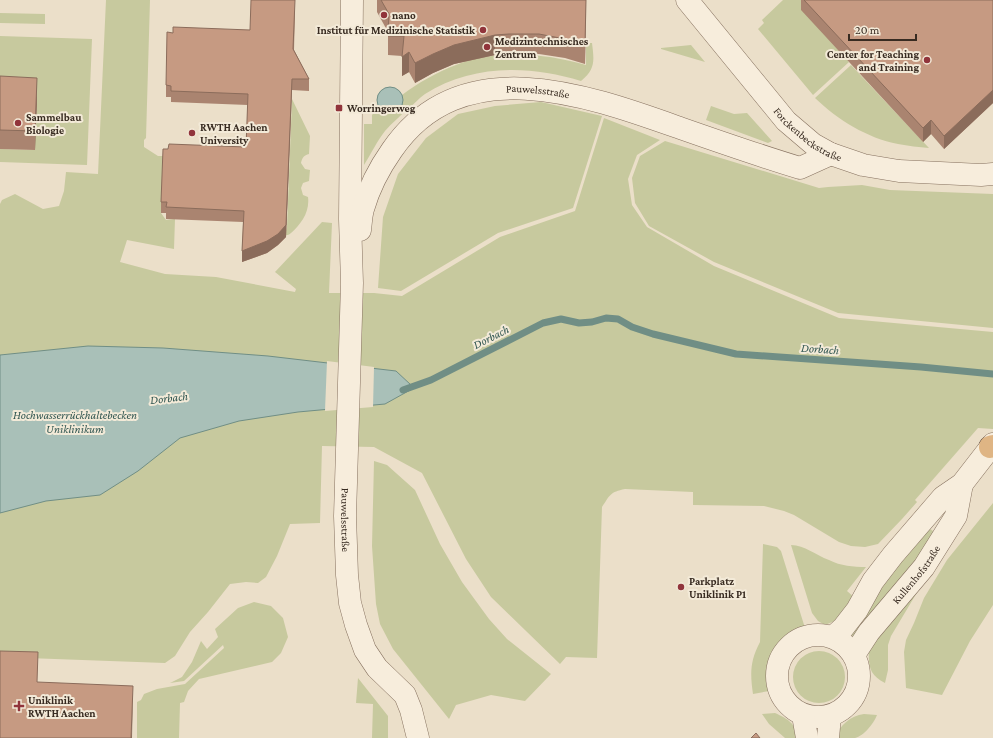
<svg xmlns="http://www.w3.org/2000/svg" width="993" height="738" font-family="'Crimson Pro',serif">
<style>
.green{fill:#c7c99e}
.water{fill:#a9c0b8;stroke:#708e85}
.pier{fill:#ebdfc9}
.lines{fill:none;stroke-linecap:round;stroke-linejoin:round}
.stream{stroke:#708e85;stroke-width:7}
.minor-casing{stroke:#86715f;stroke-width:23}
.tertiary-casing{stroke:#86715f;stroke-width:23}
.trunk-casing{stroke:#554033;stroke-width:23}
.minor{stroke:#f7eddc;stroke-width:22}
.tertiary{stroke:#f7eddc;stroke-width:22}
.trunk{stroke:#dfb584;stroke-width:22}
.wall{fill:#aa8470}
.shaded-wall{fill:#8b6c5b}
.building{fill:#c69a82;stroke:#8b6c5b}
.poi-dot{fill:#91343b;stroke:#f3ead8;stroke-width:1.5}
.labels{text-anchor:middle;stroke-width:4;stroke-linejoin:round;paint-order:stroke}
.poi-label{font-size:11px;font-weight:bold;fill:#382b21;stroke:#f3ead8;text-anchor:start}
.street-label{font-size:11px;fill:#382b21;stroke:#f3ead8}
.water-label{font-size:12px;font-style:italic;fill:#325752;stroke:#f3ead8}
</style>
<rect width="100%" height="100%" fill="#ebdfc9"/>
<path class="green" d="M106 0H150L146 138 144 140V147L158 156H164L161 213 166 220 175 219 174 249 127 240 120 262 165 274 216 277 295 292 296 289 275 272 322 222 332 223 329 293H374L402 296 500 237 575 211 604 118 660 140 637 155 628 179 632 205 647 227 714 266 839 318 993 332V429L978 428 915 500 917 502 902 519 878 544 865 547 851 546 839 542 794 515 784 511 764 506 693 505V492L625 489C610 492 610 495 602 507L597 658 566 657 560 664 491 597 466 559 422 473 374 447 322 446 320 523 290 524 277 556 266 577 258 583 246 582 230 584 208 612 190 632 175 656 165 663 0 657V204L2 200 15 194 43 209 59 206 64 191 66 172 98 174Z
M783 0H805L849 62 813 95 758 29 764 23 762 20Z
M0 13 45 14V24L0 23Z
M0 36 92 39 87 165 0 162V149L35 150 0 96Z
M586 43H592C594 60 596 69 581 81 530 65 472 64 425 94 419 98 413 105 407 110 399 117 392 123 385 131 377 141 371 154 364 165V124H372V115L379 106 385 112H394L403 99 402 95C418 83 437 72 456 65 496 49 545 53 586 65Z
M691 45 705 62 661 49V48Z
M851 65 929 148C919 147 908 146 898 144 867 138 838 120 815 98Z
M292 99 310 136 309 154C304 155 302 158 301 163L305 169 310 170 309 181 303 183 301 188 303 195 308 197C310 212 301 224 291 233 286 237 288 233 284 237L287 227Z
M541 102 602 116 573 208 498 233 401 291 378 288 383 217 398 174 426 138 458 114 495 106Z
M711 106 734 114 747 113 772 141 768 143 706 120Z
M665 141 819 188 828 187 862 185 890 190 993 194V328L838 313 714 262 649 226 635 203 632 178 640 156Z
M374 461 387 465 415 490 440 544 462 582 489 619 507 639 551 674 525 701 491 695 456 705 449 719 393 649 380 624 376 604 372 546Z
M993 503V605L970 641 942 695 906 688 904 652 906 640 914 623 924 598 947 560Z
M926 526 937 534 854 637 851 635 866 605Z
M763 544 777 547 781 551 805 628C799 630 793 631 787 635 769 647 765 671 769 691L753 694C750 673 750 661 760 642Z
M791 545C805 545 815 555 829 560 841 566 853 567 866 567L847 591 855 598 837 620 825 625 818 621 812 613Z
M937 559 891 636 888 645V670L885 683C870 675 868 667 869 650Z
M254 602 271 606 283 618 288 637 281 653 272 662 199 679 188 691 184 702 180 703 179 738H137V702L141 700 144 694 157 689 185 684 224 648 223 645 184 681 170 683 182 677 192 662 201 641 207 649 218 637 215 629 238 608Z
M793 677a26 26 0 1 1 52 0a26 26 0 1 1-52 0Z
M358 678 388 716V738H372L373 704 356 703Z
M775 713C788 719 795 723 799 738H785L769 724 762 714Z
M864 714 877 715C874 723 864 736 855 738 849 738 841 738 835 738 840 725 850 716 864 714Z"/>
<path class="water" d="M377 100a13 13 0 1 1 26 0a13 13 0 1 1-26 0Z
M88 346 163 348 268 356 396 371 411 385 412 389 385 404 298 412 239 421 180 438 138 471 100 495 46 501 0 513V355Z"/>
<path class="pier" d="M327 361 374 367 373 407 325 411Z"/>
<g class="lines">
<path class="stream" d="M403 390 431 380 543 323 561 319 579 323 592 322 606 318 618 319 632 327 653 334 736 354 921 367 993 374"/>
<defs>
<g id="minor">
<path id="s1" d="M352 0 350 219 352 283 345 516 347 575 350 603 356 625 365 650 377 668 405 695 411 710 418 738"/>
<path id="s2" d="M360 230C361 223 361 216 363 209 369 188 380 167 392 150 461 49 587 95 680 128 720 142 760 156 800 168L831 154"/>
<circle cx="818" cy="676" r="41"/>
<path d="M833 637 843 628 857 610 873 581 893 555 943 497 962 484 993 444"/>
<path id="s3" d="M854 655 869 632 924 567 956 516 962 484"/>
<path d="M803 715 807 738"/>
<path d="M828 738 830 716"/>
</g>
<g id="tertiary">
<path id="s4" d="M687 0 786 121 813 144 831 154 863 165 899 171 981 175 993 174"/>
</g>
<path id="trunk" d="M990 447 993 446"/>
</defs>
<use href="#minor" class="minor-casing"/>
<use href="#tertiary" class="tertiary-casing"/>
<use href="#trunk" class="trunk-casing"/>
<use href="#minor" class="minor"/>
<use href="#tertiary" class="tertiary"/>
<use href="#trunk" class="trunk"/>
</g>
<path class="wall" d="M377 0H586L585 64 565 58 539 54H509L495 55 454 64 433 73 415 83 409 72 402 76V56L388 55V32L377 12Z
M801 0H993V103L944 149 931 134 923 142 801 10Z
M295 11 294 50 309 79V91L292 90 286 237 278 245 267 253 242 262 243 222 166 219V213H161V202L168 149 246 147 248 105 171 102V97H166V85L173 33 250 30Z
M0 76 37 97 35 150 0 149Z"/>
<path class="shaded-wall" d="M586 0 585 64V44Z
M495 35V55L454 64 433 73 415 83V63L433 54 454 45Z
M409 52V72L402 76V57Z
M37 78V97L35 150V131Z
M292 79 286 237 278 245 267 253 242 262V251Z
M993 90V103L944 149V136Z
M931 120V134L923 142V128Z
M133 686 132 738H131Z"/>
<path class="building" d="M251 0H295L293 49 309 79H292L286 225 278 234 267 241 242 251 244 211 166 207 167 202H161L163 149H168L169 144 246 147 248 94 171 91V86L166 85 167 32 173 33V27L250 30Z
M381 0H586L585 44 565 39 539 34H509L495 35 454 45 433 54 415 63 409 52 402 57 404 36H388L389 14Z
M804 0H993V90L944 136 931 120 923 128Z
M0 76 37 78 35 131 0 130Z
M0 651 38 652 37 682 133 686 131 738H0Z
M756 733 760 738H751Z"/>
<g class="poi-dot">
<circle cx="384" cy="15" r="4"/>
<circle cx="483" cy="30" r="4"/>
<circle cx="487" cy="47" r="4"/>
<circle cx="927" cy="60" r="4"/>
<rect x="335" y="104" width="8" height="8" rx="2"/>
<circle cx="18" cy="123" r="4"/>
<circle cx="192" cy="133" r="4"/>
<circle cx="681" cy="587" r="4"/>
<path d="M17 700h4v4h4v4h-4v4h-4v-4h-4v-4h4z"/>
</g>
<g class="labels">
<g class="poi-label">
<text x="392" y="19">nano</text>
<text x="475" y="34" text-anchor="end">Institut für Medizinische Statistik</text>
<text x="495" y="45">Medizintechnisches<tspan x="495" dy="13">Zentrum</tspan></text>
<text x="919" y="58" text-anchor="end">Center for Teaching<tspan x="919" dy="13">and Training</tspan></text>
<text x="347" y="112">Worringerweg</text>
<text x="26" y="121">Sammelbau<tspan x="26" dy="13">Biologie</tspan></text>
<text x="200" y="131">RWTH Aachen<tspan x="200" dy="13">University</tspan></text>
<text x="689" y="585">Parkplatz<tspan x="689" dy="13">Uniklinik P1</tspan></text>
<text x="28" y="704">Uniklinik<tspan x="28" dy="13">RWTH Aachen</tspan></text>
</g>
<g class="street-label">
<text dy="4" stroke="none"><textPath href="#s2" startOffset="254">Pauwelsstraße</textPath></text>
<text dy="4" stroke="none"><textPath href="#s4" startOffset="182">Forckenbeckstraße</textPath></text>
<text dy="4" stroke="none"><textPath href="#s1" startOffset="520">Pauwelsstraße</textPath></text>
<text dy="4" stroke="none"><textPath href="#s3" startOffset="102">Kullenhofstraße</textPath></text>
</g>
<g class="water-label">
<text transform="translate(491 337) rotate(-27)" y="4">Dorbach</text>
<text transform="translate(820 349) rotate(4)" y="4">Dorbach</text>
<text transform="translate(169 398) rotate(-6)" y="4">Dorbach</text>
<text x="75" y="419">Hochwasserrückhaltebecken<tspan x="75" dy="14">Uniklinikum</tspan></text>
</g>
</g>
<path d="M849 34v6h67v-6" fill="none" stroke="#382b21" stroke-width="2"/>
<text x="855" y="34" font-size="12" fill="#382b21" stroke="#f3ead8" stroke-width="3" paint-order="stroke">20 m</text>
</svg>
